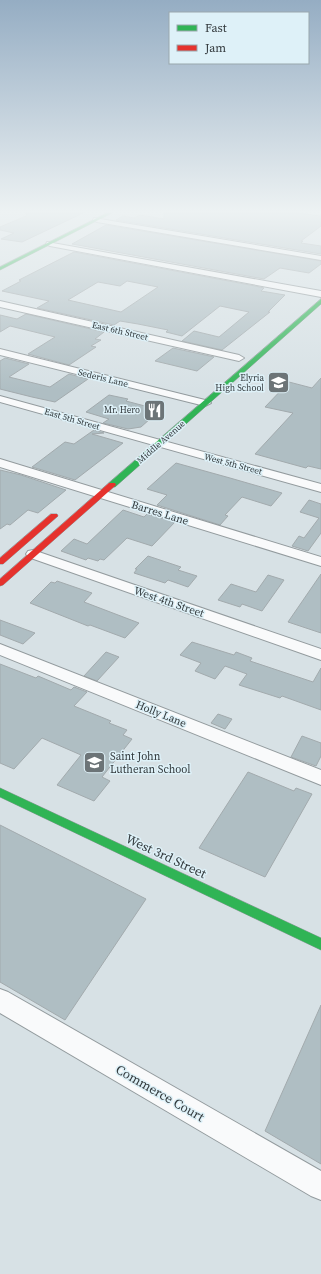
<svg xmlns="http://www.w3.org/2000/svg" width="321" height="1274" font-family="'Source Serif 4',serif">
<rect width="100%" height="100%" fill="#d7e1e5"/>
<path fill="#afbec3" stroke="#a2aaad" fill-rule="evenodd" d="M26,213H83L22,242L1,239L14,233L0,230V227L26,216Z
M164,213H298L321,216V226L301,241H303L301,243L321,246V254L116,220L123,216L134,218L140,215L164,219Z
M106,225L321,261V264L309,273L280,268L264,279L72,244Z
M74,252L255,286L264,288L261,291L285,295L268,312H270L222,350L182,341L194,331L219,337L249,312L220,306L182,336L166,332L168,330L138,324L120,321L114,325L37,308L49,301L2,291L21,281L19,280ZM127,281L158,287L121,312L68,300L98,282L120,286Z
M26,314L104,332L95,339L101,340L91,346L96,347L69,365L28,354L55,337L10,326L0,332V315L17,319Z
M173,348L214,357L197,371L155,361Z
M5,358L29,364L9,377L50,387L69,374L88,379L55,402L32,397L0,389V361Z
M321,378V469L308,466L306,468L255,454L293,413L265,407L289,382L312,388Z
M109,395L128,399L126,401L160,410L141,427L128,429L103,423L109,419L86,412Z
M94,430L104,433L92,434L123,443L75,480L32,467L65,442L74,444Z
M176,463L230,478L282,493L271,506L242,497L225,515L228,516L220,525L157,505L167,495L147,489Z
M0,470L21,475L66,490L38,513L28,510L10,525L7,524L0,529Z
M309,500L321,504V533L308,551L292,546L299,536L304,538L319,518L300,512Z
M123,510L144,517L147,514L175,522L152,546L127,538L104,560L100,559L98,561L88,558L86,560L61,551L74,539L87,544Z
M148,556L181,567L178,570L197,576L188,587L168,580L165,583L134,573L137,569H135Z
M321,574V633L288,622Z
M268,575L284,580L262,611L242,604L240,607L218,600L231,584L256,592Z
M57,581L92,593L84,602L139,623L125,638L90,625L88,626L30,603L51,582L55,583Z
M0,620L35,633L23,644L0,635Z
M192,642L234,655L236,652L252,658L250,661L313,682L321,668V710L282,696L280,698L239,685L247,674L225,666L215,679L195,671L201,663L180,655Z
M106,652L119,657L97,681L84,676Z
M0,664L36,678L38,676L71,690L74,687L87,692L74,706L111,721L109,723L127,730L123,735L132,739L102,777L110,781L94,801L57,785L81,755L42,738L14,769L0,763Z
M218,714L232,719L225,729L211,723Z
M302,736L321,743V756L316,766L291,757Z
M248,772L294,791L296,788L312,794L265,877L199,848Z
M0,825L146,899L65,1020L0,982Z
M321,1005V1164L265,1131Z"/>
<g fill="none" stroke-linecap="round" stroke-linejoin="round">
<defs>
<path id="street" d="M94,218L321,256V260L97,222L93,220Z
M47,242L321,291V297L50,246L46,244Z
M0,301L239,355L244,358L239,361L0,307Z
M0,349L209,401L211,403L205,406L0,355Z
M0,396L321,484V492L0,402Z
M0,459L321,557V566L0,467Z
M33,550L321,649V660L28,557L26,554L28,551Z
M0,644L321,770V785L0,655Z
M0,989L8,992L321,1171V1200L311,1196L0,1013Z"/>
<path id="fast" d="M107,213H112L0,270V267Z
M321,299V304L115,487H109V483Z
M0,788L321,938V950L0,797Z"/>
<path id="jam" d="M109,483H115L116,485L3,585L0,586V579Z
M51,514H57L58,516L3,564H0V558Z"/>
</defs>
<use href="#street" stroke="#939b9e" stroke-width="2"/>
<use href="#fast" stroke="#939b9e" stroke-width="1"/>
<use href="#jam" stroke="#939b9e" stroke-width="1"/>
<use href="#street" fill="#f9fafb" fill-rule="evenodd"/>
<use href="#fast" fill="#30b455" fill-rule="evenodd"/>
<use href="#jam" fill="#e5322d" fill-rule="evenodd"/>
</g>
<linearGradient id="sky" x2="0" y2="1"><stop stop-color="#95adc3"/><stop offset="0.54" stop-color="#edf2f3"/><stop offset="1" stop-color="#edf2f3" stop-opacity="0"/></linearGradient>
<rect width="321" height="391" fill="url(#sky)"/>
<defs>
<symbol id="school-square" viewBox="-11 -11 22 22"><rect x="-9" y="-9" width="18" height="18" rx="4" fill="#6c7477" stroke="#def1f8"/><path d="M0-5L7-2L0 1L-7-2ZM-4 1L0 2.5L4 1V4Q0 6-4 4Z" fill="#fff"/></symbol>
<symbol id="restaurant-square" viewBox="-11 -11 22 22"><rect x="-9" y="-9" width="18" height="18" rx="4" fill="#6c7477" stroke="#def1f8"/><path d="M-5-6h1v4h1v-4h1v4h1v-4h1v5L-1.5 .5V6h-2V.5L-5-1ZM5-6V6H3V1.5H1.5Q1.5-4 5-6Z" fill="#fff"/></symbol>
</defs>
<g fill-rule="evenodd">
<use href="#school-square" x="266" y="370" width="25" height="25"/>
<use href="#restaurant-square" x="142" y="398" width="25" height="25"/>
<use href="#school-square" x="82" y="750" width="25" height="25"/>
</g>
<g text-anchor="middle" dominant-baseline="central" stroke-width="3" stroke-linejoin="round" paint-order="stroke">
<g font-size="9" fill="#32393c" stroke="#def1f8">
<text transform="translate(120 331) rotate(13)">East 6th Street</text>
<text transform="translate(103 378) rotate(14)">Sederis Lane</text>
<text transform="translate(72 419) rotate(16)">East 5th Street</text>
<text transform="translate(161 442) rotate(-41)">Middle Avenue</text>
<text transform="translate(233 464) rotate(15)">West 5th Street</text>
</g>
<g font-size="9" fill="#32393c" stroke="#def1f8" text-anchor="end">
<text x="264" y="378">Elyria<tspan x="264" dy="10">High School</tspan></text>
<text x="140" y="410">Mr. Hero</text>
</g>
<g font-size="11" fill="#32393c" stroke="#def1f8">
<text transform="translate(160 513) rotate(17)">Barres Lane</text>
<text transform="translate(169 602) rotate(19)">West 4th Street</text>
<text transform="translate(161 714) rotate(22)">Holly Lane</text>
</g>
<g font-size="11" fill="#32393c" stroke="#def1f8" text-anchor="start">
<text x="110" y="756">Saint John<tspan x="110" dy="13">Lutheran School</tspan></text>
</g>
<g font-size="13" fill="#32393c" stroke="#def1f8">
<text transform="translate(166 856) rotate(25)">West 3rd Street</text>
<text transform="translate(160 1093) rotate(30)">Commerce Court</text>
</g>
</g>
<rect x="169" y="12" width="140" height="52" fill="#def1f8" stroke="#99a7ad"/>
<rect x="177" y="25" width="20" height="6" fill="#30b455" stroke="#99a7ad"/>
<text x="205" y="32" font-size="12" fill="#32393c">Fast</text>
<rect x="177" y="45" width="20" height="6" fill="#e5322d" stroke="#99a7ad"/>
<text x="205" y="52" font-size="12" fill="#32393c">Jam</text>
</svg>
